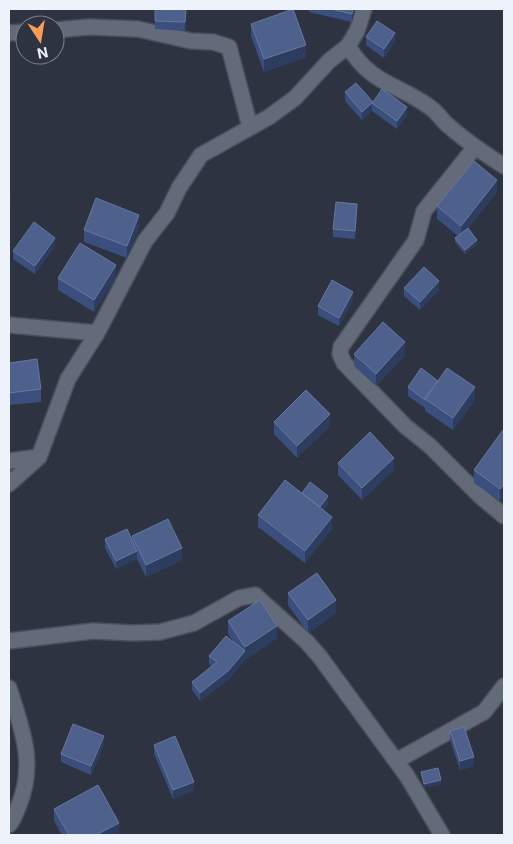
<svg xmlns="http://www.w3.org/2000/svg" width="513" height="844" font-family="Inter,sans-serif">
<rect width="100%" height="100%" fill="#2d3340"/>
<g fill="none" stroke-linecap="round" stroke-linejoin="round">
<defs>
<path id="street" d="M55,30L89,27L138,29L191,41L213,42L229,47L250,127
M9,33L25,32
M348,46C371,85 399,84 431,108C438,113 443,122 450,127C467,142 485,154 504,166
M475,147L424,211L416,240L341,347L340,354L344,363L405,426L430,446L480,496L504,516
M9,325L97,333
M9,461L39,457
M9,484L39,457L68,379L97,333L145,241L167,213L179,188L201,155L269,117L295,98L329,61L348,46L357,31L364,9
M9,641L93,631L133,633L160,632L194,623L239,598L255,595L307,642L320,657L407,776L442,835
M9,688C22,729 36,763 19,805C16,812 14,820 9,825
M396,761L484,712L504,686"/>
</defs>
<use href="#street" stroke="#494f5a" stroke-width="18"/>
<use href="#street" stroke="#636a79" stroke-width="15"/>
</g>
<path fill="#3b4f7e" d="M186,9L185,31L155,29V21Z
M309,9H355L352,22L309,12Z
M251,24L306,57L264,72L251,36Z
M366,37L395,41L384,58L366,45Z
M345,92L373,102L407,115L397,129L372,111L362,120L345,101Z
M497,192L468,228L477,244L465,254L455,242V238L458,236L437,219V206Z
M357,213L355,239L333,237V229Z
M139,227L127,258L84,242V230Z
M55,246L35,274L13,259V251Z
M116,277L94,312L58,290V278Z
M404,288L439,290L420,310L404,296Z
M353,300L339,326L318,315V306Z
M354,354L405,355L376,386L354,366Z
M9,363L41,389V402L9,405Z
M438,381L475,400L453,430L425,411V408L408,396V387Z
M274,422L330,426L297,458L274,434Z
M504,431V496L500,501L474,483V470Z
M338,463L394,470L362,500L338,475Z
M302,493L328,504L324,510L332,529L305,563L258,527V515Z
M132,536L182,560L146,577L137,559L116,569L105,548V539L132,540Z
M288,593L336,613L308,633L288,605Z
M228,621L277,638L245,660L228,680L200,701L192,690V682L212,666L209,664V656L233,641L228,634Z
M450,731L474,766L460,770L450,740Z
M104,745L91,775L61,762V754Z
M154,745L194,790L173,799L154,754Z
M54,809L119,835H62L54,821Z"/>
<path fill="#2d3d60" d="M353,9H355L352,22V14Z
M395,33V41L384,58V49Z
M306,45V57L264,72V59Z
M372,103V111L362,120V112Z
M407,107V115L397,129V121Z
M497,180V192L461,238V226Z
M11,193V202L9,204V195Z
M357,204V213L355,239V231Z
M139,215V227L127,258V246Z
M55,238V246L35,274V266Z
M477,240V244L465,254V250Z
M116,265V277L94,312V300Z
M439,281V290L420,310V302Z
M353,292V300L339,326V318Z
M405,342V355L376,386V374Z
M475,387V400L453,430V418Z
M330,414V426L297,458V446Z
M394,458V470L362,500V488Z
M504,484V496L500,501V489Z
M328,496V504L318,518V509Z
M332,517V529L305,563V551Z
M182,548V560L146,577V565Z
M137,551V559L116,569V561Z
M336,600V613L308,633V620Z
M277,626V638L245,660L228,680L200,701V693L245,651V647Z
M104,736V745L91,775V766Z
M474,757V766L460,770V761Z
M441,780V785L424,788V784Z
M194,782V790L173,799V790Z
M119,823V835H96Z"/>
<path fill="#4e618c" stroke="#67789d" d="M155,9H186L185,22L155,21Z
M293,9L306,45L264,59L251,24Z
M331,9H353L352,14Z
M377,21L395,33L384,49L366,37Z
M356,83L373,102L382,89L407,107L397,121L372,103L362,112L345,92Z
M474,161L497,180L461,226L437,206Z
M96,198L139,215L127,246L84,230Z
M336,202L357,204L355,231L333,229Z
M34,222L55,238L35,266L13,251Z
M468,228L477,240L465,250L455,238Z
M80,243L116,265L94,300L58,278Z
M424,267L439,281L420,302L404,288Z
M332,280L353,292L339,318L318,306Z
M383,322L405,342L376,374L354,354Z
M37,359L41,389L9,393V363Z
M421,368L438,381L425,399V400L408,387Z
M447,368L475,387L453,418L425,399Z
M306,390L330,414L297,446L274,422Z
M503,430L504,431V484L500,489L474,470Z
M370,432L394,458L362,488L338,463Z
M285,480L332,517L305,551L258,515Z
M310,482L328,496L320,507L302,493Z
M168,519L182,548L146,565L132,536Z
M127,529L137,551L116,561L105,539Z
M317,573L336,600L308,620L288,593Z
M260,600L277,626L245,647L228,621Z
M226,636L245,651L228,671L200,693L192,682L217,662L209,656Z
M73,724L104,736L91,766L61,754Z
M464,727L474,757L460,761L450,731Z
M175,736L194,782L173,790L154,745Z
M438,768L441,780L424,784L421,772Z
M98,785L119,823L96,835H69L54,809Z"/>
<rect width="513" height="844" fill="none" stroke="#eef2fb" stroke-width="20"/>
<g transform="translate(40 40) rotate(168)"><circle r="24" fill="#2d3340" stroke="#7a7f8b"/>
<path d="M0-4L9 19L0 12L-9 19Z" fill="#fd9c55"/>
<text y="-8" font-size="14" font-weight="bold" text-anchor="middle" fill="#eef2fb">N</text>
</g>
</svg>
